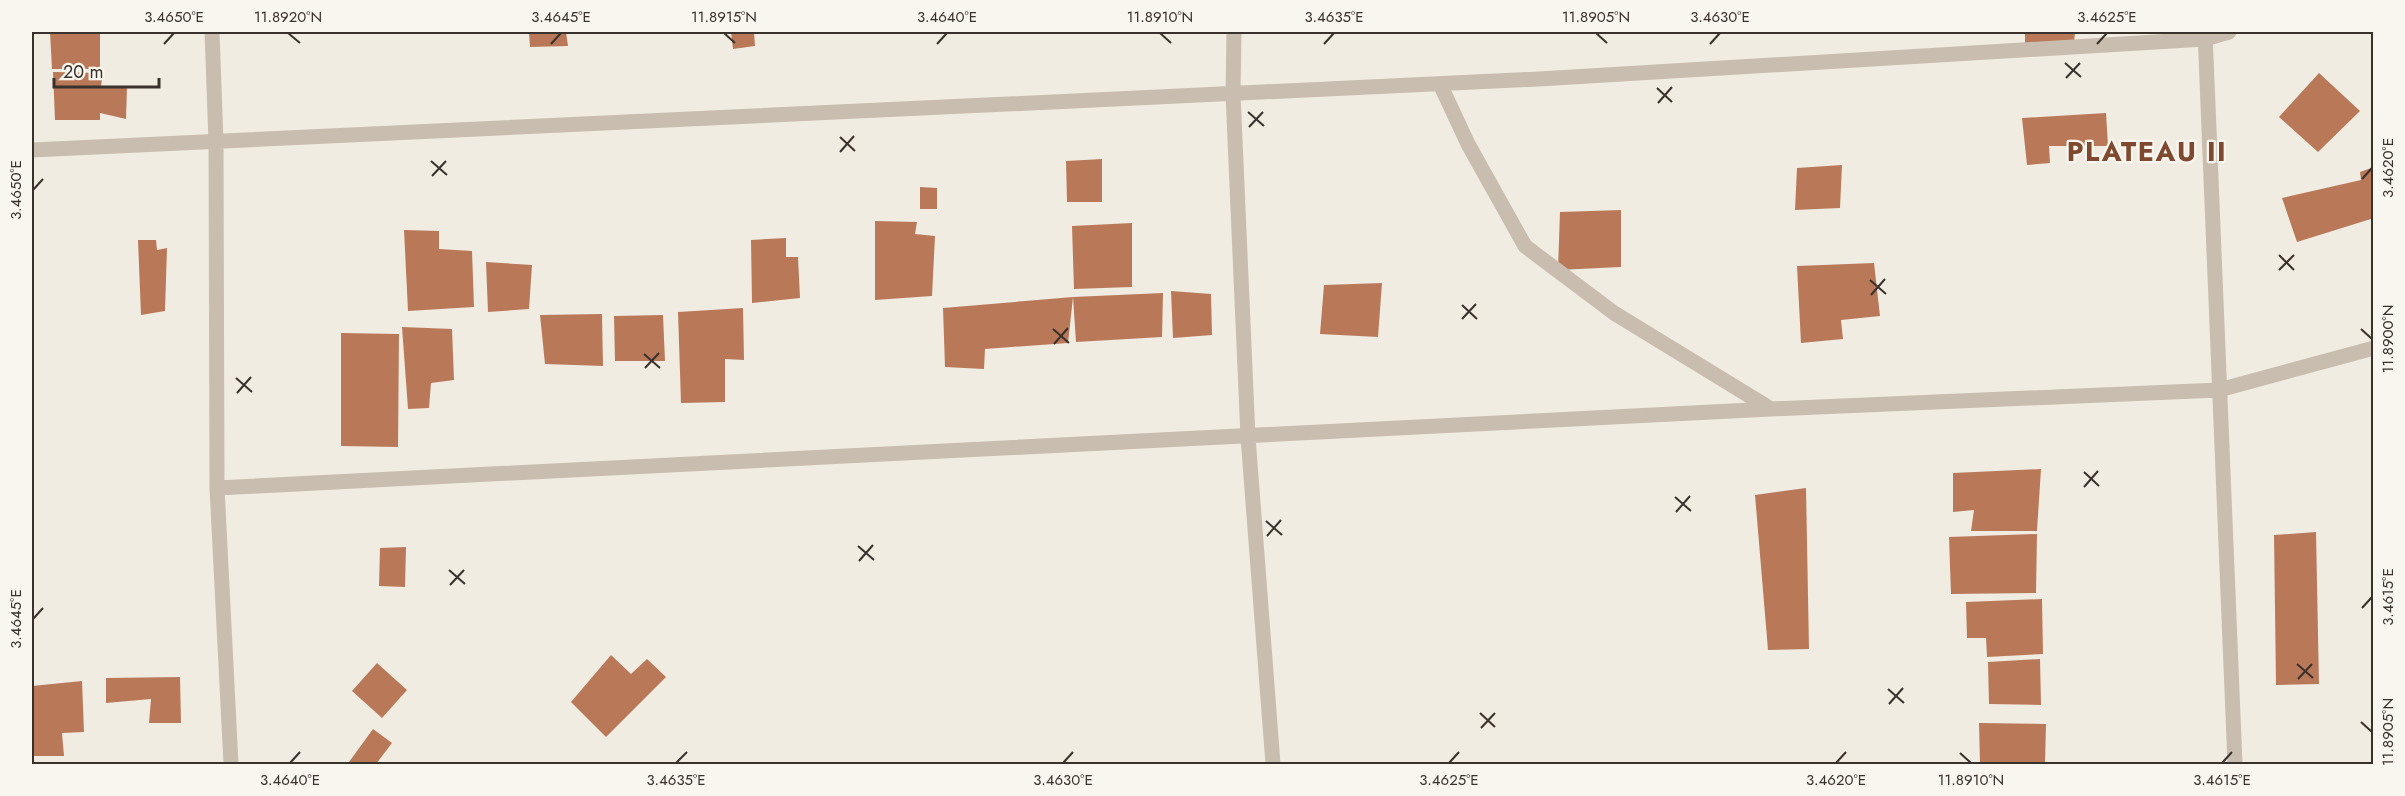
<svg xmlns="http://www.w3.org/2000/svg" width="2405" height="796" font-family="Jost,sans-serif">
<rect width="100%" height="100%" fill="#f1ece2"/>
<path fill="#b97959" d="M50,32H100V69H52Z
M529,32H566L568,46L530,47Z
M731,32H754L755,46L733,49Z
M2025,32H2075L2074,44L2025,48Z
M53,72L103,73L101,86L127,87L126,119L100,113V120H55Z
M2319,73L2360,111L2318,152L2279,117Z
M2106,113L2108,146H2049L2050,163L2027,165L2022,118Z
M1102,159V202H1067L1066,161Z
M1842,165L1840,208L1795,210L1797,168Z
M2374,167V218L2297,242L2282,198L2361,180L2360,172Z
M920,187L937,188V209H920Z
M1621,210V267L1558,270L1560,212Z
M875,221L917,222L915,234L935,236L932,296L875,300Z
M1132,223V287L1074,289L1072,226Z
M404,230L439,231V249L472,251L474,307L408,311Z
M786,238V257H798L800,298L752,303L751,240Z
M138,240H156L157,250L167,248L165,311L141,315Z
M486,262L532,265L529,309L488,312Z
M1874,263L1880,316L1841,320L1843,339L1801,343L1797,266Z
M1382,283L1378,337L1320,334L1324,285Z
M1171,291L1211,294L1212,335L1173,338Z
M1163,293L1162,337L1076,342L1073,297Z
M1073,297L1068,343L985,349L984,369L945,367L943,308Z
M743,308L744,360L725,359V402L681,403L678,312Z
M602,314L603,366L545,364L540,315Z
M663,315L665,361H615L614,316Z
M402,327L452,329L454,380L431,383L429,408L408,409Z
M341,333L399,334L398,447L341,446Z
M2041,469L2037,531H1971L1974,510L1953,512V473Z
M1806,488L1809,649L1768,650L1755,495Z
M2316,532L2319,684L2276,685L2274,535Z
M2037,534L2036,593L1951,594L1949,537Z
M406,547L405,587L379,586L380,548Z
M2042,599L2043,654L1987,657L1986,638H1967L1966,602Z
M611,655L631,674L647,659L666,677L606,737L571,702Z
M2040,659L2041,705L1989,704L1988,662Z
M377,663L407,690L382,718L352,691Z
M180,677L181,723H149L151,699L106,703V678Z
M82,681L84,732L62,733L64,756H32V686Z
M1979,723L2046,724L2045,764H1980Z
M373,729L392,743L376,764H352L349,762Z"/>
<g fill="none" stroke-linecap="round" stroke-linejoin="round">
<path stroke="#c9bdaf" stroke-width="15" d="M212,32L216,142L217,488L231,764
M1234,32L1233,94L1248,437L1273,764
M2205,32L2235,764
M1440,84L1468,144L1525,246L1614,313L1771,409
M32,150L1539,79L2205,39L2229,32
M217,488L1771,409L2219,390L2374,348"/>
</g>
<path fill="none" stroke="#38312c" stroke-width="2" d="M288,33L300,43M724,33L735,43M1160,33L1171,43M1596,33L1607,43M164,44L174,33M551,44L561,33M937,44L947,33M1324,44L1334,33M1710,44L1720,33M2097,44L2107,33M2065,63L2081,77M2066,78L2080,63M1657,88L1672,102M1658,103L1672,87M1248,112L1264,126M1249,127L1263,112M840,137L855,151M840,152L854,136M431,161L447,175M432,176L446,161M2362,179L2372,168M33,190L43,179M2279,255L2294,270M2279,270L2294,255M1870,280L1886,294M1871,295L1885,279M1462,305L1477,319M1462,319L1476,304M1053,329L1069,343M2361,329L2372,339M1054,344L1068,328M644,354L660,368M645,368L659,353M236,378L252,392M237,393L251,377M2084,472L2099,486M2084,487L2098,471M1675,497L1691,511M1676,512L1690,496M1266,521L1282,535M1267,536L1281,520M858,546L874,560M859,561L873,545M449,570L465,584M450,585L464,570M2362,608L2372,597M33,619L43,608M2297,664L2313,678M2298,679L2312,664M1888,689L1904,703M1889,704L1903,688M1480,713L1495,727M2361,722L2372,732M1481,728L1495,713M1960,753L1971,763M290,763L300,752M676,763L687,752M1063,763L1073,752M1449,763L1459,752M1836,763L1846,752M2222,763L2232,752"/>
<g text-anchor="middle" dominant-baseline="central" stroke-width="4.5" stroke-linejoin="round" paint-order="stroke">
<g font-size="27" font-weight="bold" letter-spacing="1.5" fill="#7e492e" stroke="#f9f5ef">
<text x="2147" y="151">PLATEAU II</text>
</g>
</g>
<rect width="2405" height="796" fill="none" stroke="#f9f5ef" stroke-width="66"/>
<path d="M54 78v9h105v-9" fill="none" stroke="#38312c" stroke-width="3"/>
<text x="63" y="78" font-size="18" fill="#38312c" stroke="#f9f5ef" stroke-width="4.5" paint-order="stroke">20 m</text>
<rect x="33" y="33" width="2339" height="730" fill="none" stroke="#38312c" stroke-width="2"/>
<g font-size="15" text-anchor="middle" fill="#38312c">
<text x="174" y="22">3.4650°E</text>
<text x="288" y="22">11.8920°N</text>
<text x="561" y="22">3.4645°E</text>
<text x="724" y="22">11.8915°N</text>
<text x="947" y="22">3.4640°E</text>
<text x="1160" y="22">11.8910°N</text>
<text x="1334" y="22">3.4635°E</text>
<text x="1596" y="22">11.8905°N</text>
<text x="1720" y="22">3.4630°E</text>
<text x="2107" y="22">3.4625°E</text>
<text transform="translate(2388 168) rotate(-90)" y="5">3.4620°E</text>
<text transform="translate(16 190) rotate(-90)" y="5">3.4650°E</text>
<text transform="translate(2388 339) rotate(-90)" y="5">11.8900°N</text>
<text transform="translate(2388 597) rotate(-90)" y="5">3.4615°E</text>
<text transform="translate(16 619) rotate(-90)" y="5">3.4645°E</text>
<text transform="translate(2388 732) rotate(-90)" y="5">11.8905°N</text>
<text x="290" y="785">3.4640°E</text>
<text x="676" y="785">3.4635°E</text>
<text x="1063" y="785">3.4630°E</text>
<text x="1449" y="785">3.4625°E</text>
<text x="1836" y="785">3.4620°E</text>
<text x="1971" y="785">11.8910°N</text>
<text x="2222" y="785">3.4615°E</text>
</g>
</svg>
